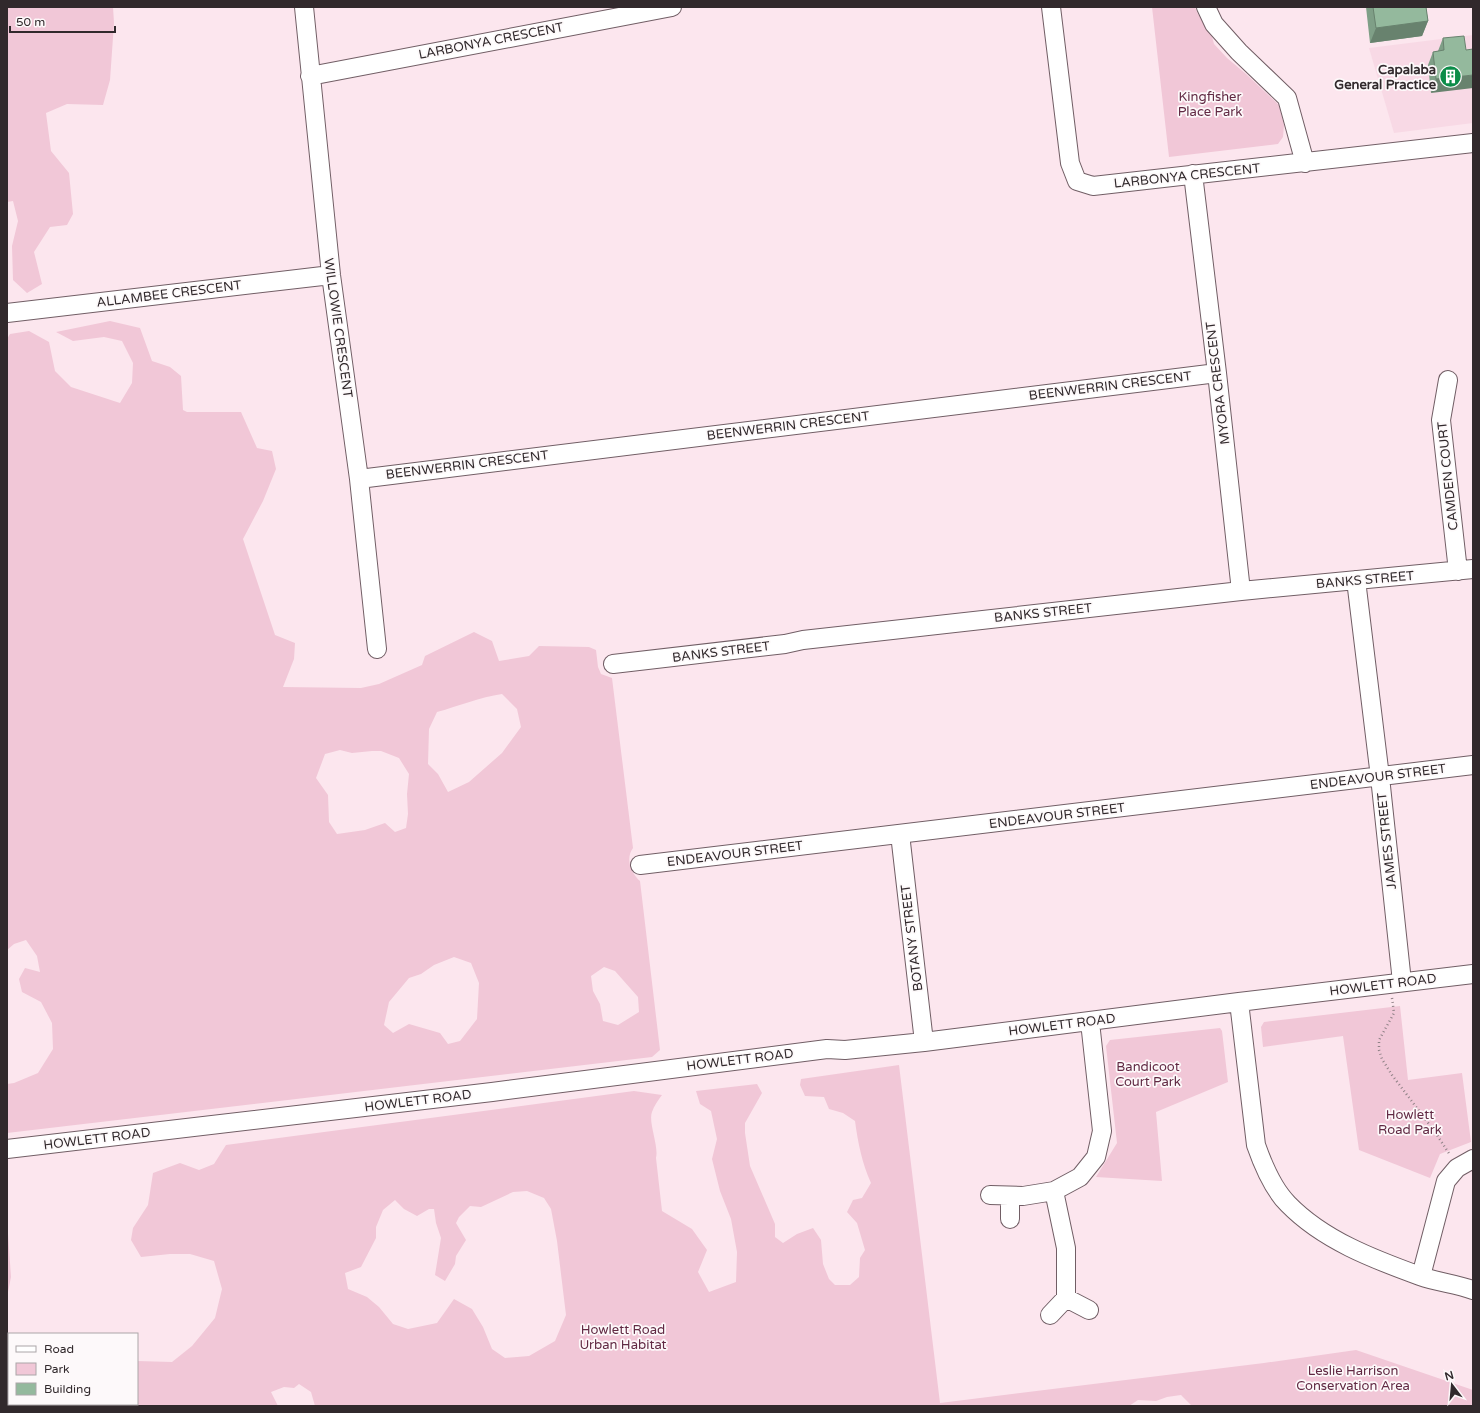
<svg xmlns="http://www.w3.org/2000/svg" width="1480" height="1413" font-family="'Varela Round',sans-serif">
<rect width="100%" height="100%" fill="#fce6ee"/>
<path fill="#f8d9e5" d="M1473,35V123L1394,133L1369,48Z"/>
<path fill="#f1c7d7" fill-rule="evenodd" d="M7,7H113L114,23L110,80L103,105L67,104L46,113L51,151L69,173L73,214L67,225L50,227L34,252L42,284L27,293L13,280L12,246L18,221L13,201L7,202Z
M1152,7H1195L1198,14L1210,29L1214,44L1227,58L1246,74L1279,105L1284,125L1283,137L1278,144L1169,157Z
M110,321L140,328L152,361L170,367L181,376L183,410L187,412H241L257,448L272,451L276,469L263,501L243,539L275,635L295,643L294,659L283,687L361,688L379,684L422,665L425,656L474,632L492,641L499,661L529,656L539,646L589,647L596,650L598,667L601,674L612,678L633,848C625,859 631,873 640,881L660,1050L652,1057L7,1133V1084L14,1083L38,1073L53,1049L52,1023L41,1002L22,992L19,979L25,968L40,972L37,956L26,940L14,944L7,950V339L10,334L29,331L49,342L55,371L71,387L120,403L132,383L133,363L122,341L104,337L73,341L56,332ZM502,694L517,709L521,727L502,753L469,782L448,792L438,774L428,764L429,729L437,712C459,706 480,697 502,694ZM340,750L352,753L372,751H381L399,758L409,774L407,794L408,814L406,828L395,832L385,823L365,830L337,834L329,822L328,795L316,778L325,754ZM454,957L471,963L479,983L477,1019L460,1041L448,1044L440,1033L409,1024L393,1033L384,1025L389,1002L409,978L421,974L434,965ZM604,967L615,971L638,997L639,1012L618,1025L603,1021L600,1004L593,991L591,976Z
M1400,1006L1408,1080L1462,1073L1471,1142L1440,1154L1430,1178L1359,1150L1343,1036L1263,1047L1261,1027L1264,1022Z
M1220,1028L1222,1031L1228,1082L1156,1112L1162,1181L1096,1177L1117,1143L1106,1046L1110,1040Z
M899,1065L940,1403L1264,1363L1356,1350L1473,1390V1406H1192L1181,1395L1167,1397L1156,1401L1138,1400L1129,1406H315L311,1392L299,1384L294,1388L284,1387L271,1392L278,1406H101L102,1404H137V1361L172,1362L192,1346L215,1318L222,1289L214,1261L190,1254H170L141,1257L131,1240L133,1228L148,1205L153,1173L180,1163L199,1170L214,1164L226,1145L634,1091L662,1095C658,1100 654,1106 652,1112C648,1122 659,1146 656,1158L662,1211L692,1229L707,1250L698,1272L709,1292L736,1282L737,1252L731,1219L720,1191L712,1159L717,1139L711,1111L700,1104L696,1091L757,1084L762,1093L745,1123V1133L750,1166L775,1224V1237L783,1243L797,1234L813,1228L821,1240L823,1264L829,1279L835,1285H850L859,1277L860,1258L865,1250L857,1223L847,1212L853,1200L862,1198L871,1183C862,1163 858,1143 855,1121L843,1113L829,1109L824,1097L805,1096L800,1085L801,1079ZM527,1191L544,1198L551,1209L557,1241L566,1315L555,1341L529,1356L505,1358L492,1349L483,1327L472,1309L454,1299L437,1323L408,1329L393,1324L379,1307L367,1297L348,1289L345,1273L361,1267L376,1238V1227L383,1210L395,1200L404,1209L417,1216L429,1209H434L436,1223L441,1238L435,1275L445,1281L455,1264L456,1256L466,1240L456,1223L459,1217L470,1206L481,1207L513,1192Z
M7,1219L11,1277L7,1297Z"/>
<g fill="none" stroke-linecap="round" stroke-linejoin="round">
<defs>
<path id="minor" d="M304,7L331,275L359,479L377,649
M1051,7L1070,163L1077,181L1093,186L1473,143
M1206,7L1214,24L1239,52L1287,98L1305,163
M310,76L672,7
M1193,174L1217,373L1241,591
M7,313L331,275
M1448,380L1441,420L1458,571
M359,479L1217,373
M1356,580L1380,777L1402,982
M613,664L785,644L803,640L1241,591L1473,569
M900,834L924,1042
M640,865L1473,765
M1239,1002L1256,1145C1263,1165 1273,1189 1288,1204C1323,1240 1373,1259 1420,1276C1437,1282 1456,1284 1473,1290
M7,1149L492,1092L827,1049L845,1050L924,1042L1239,1002L1473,974
M1054,1191L1066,1248V1298
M990,1195L1023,1196L1054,1191L1080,1177L1096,1157L1102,1131L1090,1022
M1010,1196V1219
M1421,1276L1446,1181L1457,1168L1473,1159
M1050,1315L1066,1298L1089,1310"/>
</defs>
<use href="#minor" stroke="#715e65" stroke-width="20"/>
<path stroke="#908287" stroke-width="2.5" stroke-dasharray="1 3" stroke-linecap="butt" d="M1392,998L1394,1013L1379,1040V1050L1382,1059L1392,1075L1435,1132L1450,1155"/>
<use href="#minor" stroke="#fff" stroke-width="18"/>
</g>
<path fill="#7f9f87" d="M1366,7H1426L1428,21L1422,36L1370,43Z
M1443,38L1466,50L1431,93L1428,65L1433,52L1438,51Z"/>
<path fill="#68826e" d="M1428,21L1422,36L1370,43L1376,28Z
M1473,75V88L1431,93L1436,79Z"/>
<path fill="#94b99d" stroke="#68826e" d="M1373,7H1426L1428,21L1376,28Z
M1464,36L1466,50L1473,49V75L1436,79L1433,52L1444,50L1443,38Z"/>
<defs>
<symbol id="building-disc" viewBox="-11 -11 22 22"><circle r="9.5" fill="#0b8c48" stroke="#fdf9fa"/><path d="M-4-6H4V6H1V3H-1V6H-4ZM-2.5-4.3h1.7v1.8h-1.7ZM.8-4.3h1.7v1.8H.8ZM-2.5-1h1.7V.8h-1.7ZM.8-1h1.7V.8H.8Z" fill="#fff"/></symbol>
</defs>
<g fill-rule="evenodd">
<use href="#building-disc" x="1438" y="64" width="25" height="25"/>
</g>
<g text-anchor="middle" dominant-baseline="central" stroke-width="3.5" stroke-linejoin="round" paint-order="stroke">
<g font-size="13" fill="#31292c" stroke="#fdf9fa">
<text transform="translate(491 41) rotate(-11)">LARBONYA CRESCENT</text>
<text transform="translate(1187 176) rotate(-6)">LARBONYA CRESCENT</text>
<text transform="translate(169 294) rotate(-7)">ALLAMBEE CRESCENT</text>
<text transform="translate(338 328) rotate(82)">WILLOWIE CRESCENT</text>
<text transform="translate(1218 383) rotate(-97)">MYORA CRESCENT</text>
<text transform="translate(1110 386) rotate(-7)">BEENWERRIN CRESCENT</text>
<text transform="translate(788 426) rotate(-7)">BEENWERRIN CRESCENT</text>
<text transform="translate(467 465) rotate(-7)">BEENWERRIN CRESCENT</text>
<text transform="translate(1448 476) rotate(-96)">CAMDEN COURT</text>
<text transform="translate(1365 580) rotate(-5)">BANKS STREET</text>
<text transform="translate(1043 613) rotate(-6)">BANKS STREET</text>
<text transform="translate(721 652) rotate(-7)">BANKS STREET</text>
<text transform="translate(1378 777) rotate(-7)">ENDEAVOUR STREET</text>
<text transform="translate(1057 816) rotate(-7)">ENDEAVOUR STREET</text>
<text transform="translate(1387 841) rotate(-96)">JAMES STREET</text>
<text transform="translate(735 854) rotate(-7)">ENDEAVOUR STREET</text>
<text transform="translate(912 938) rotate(-97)">BOTANY STREET</text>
<text transform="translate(1383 985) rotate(-7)">HOWLETT ROAD</text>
<text transform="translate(1062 1025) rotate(-7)">HOWLETT ROAD</text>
<text transform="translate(740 1060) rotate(-7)">HOWLETT ROAD</text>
<text transform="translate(418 1101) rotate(-7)">HOWLETT ROAD</text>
<text transform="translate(97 1139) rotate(-7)">HOWLETT ROAD</text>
</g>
<g font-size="13" font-weight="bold" fill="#31292c" stroke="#fdf9fa" text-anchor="end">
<text x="1436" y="70">Capalaba<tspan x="1436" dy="15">General Practice</tspan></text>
</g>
<g font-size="13" fill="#612943" stroke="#fdf9fa">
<text x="1210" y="97">Kingfisher<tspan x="1210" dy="15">Place Park</tspan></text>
<text x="1148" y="1067">Bandicoot<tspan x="1148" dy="15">Court Park</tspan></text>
<text x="1410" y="1115">Howlett<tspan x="1410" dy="15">Road Park</tspan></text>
<text x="623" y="1330">Howlett Road<tspan x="623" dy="15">Urban Habitat</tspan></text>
<text x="1353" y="1371">Leslie Harrison<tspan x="1353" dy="15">Conservation Area</tspan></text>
</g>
</g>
<rect width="1480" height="1413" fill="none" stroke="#31292c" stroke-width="16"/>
<rect x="8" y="1333" width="130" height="72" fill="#fdf9fa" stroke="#aba6a8"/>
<rect x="16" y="1346" width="20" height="6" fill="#ffffff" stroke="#aba6a8"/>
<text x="44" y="1353" font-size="12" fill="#31292c">Road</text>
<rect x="16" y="1363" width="20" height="12" fill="#f1c7d7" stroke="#aba6a8"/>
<text x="44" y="1373" font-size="12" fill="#31292c">Park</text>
<rect x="16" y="1383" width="20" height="12" fill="#94b99d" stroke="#aba6a8"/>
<text x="44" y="1393" font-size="12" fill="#31292c">Building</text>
<g transform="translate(1452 1385) rotate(344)" stroke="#fdf9fa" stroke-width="3" paint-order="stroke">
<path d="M0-3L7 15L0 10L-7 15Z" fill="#31292c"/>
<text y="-6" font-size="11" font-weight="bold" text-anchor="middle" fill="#31292c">N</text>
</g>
<path d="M10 26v6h105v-6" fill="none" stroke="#31292c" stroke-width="2"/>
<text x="16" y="26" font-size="12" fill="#31292c" stroke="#fdf9fa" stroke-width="3" paint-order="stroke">50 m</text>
</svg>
